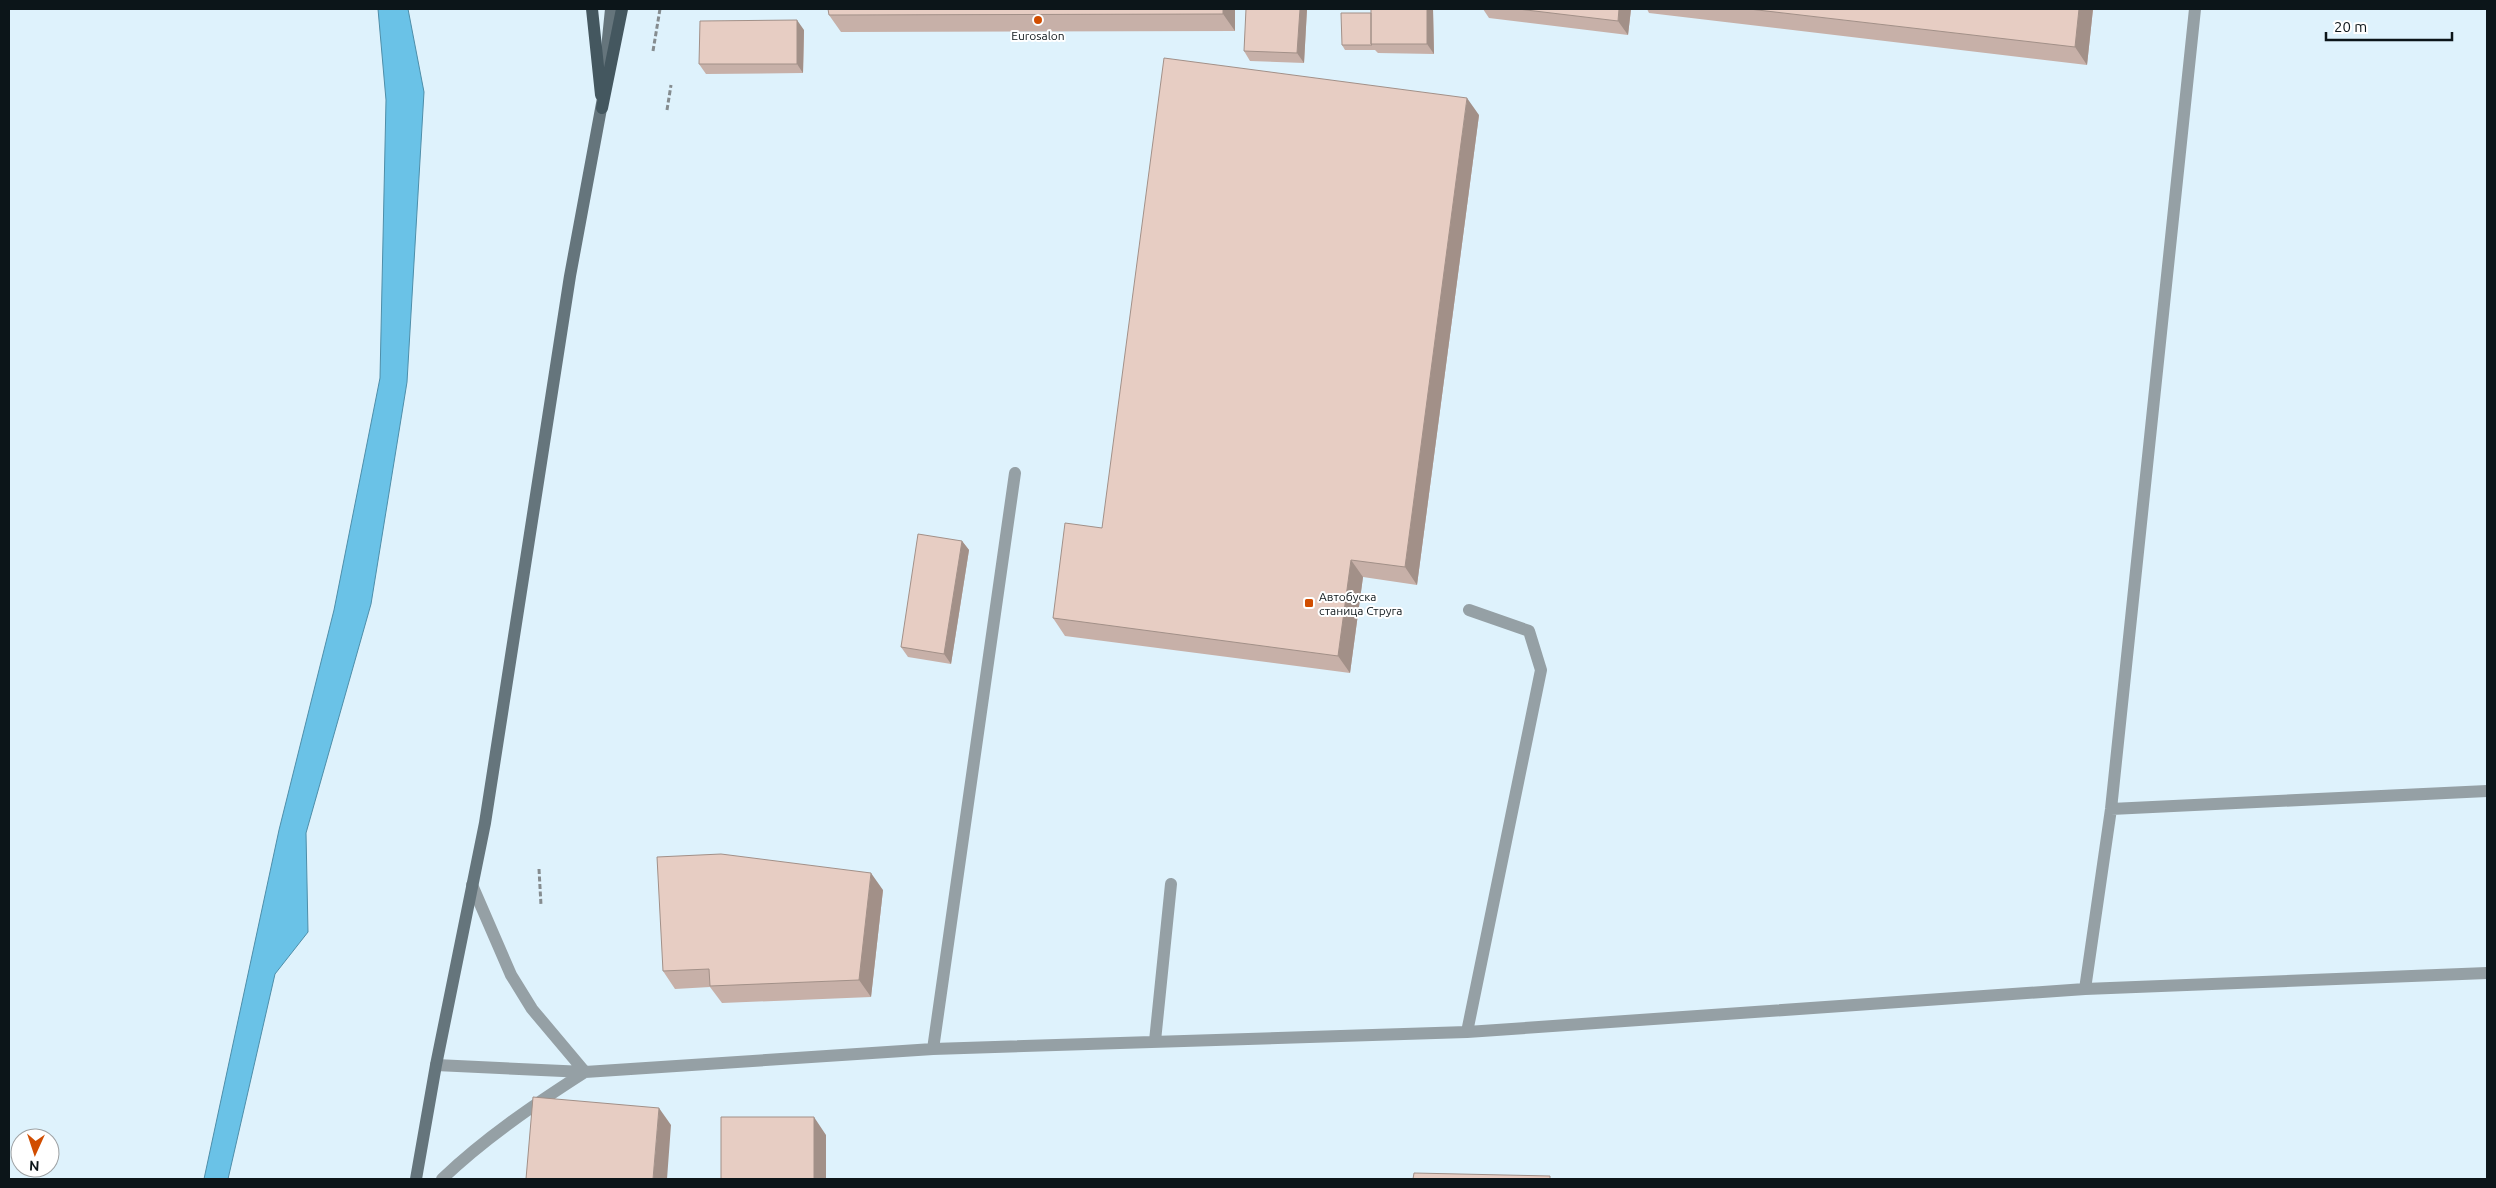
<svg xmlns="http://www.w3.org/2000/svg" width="2496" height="1188" font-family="Ubuntu,sans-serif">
<rect width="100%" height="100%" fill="#f7fcff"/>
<path fill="#def2fc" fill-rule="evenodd" d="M9,9H2487V1179H9ZM20,1138H50V1168H20Z"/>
<path fill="#6ac2e7" stroke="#4e8ea9" d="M378,9H408L424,92L407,382L371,604L306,833L308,932L275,974L228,1179H204L279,830L334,610L380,378L386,100Z"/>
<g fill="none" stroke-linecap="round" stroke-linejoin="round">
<path stroke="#858c8f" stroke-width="3" stroke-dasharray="5 2.5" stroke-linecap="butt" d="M653,51L660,9
M667,110L671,85
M539,869L541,905"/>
<path stroke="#95a0a5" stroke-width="12" d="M2111,809L2487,791
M2085,989L2111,809L2195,9
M1467,1032L1541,670L1529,631L1469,610
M1155,1041L1171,884
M933,1049L1015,473
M436,1065L585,1072L933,1049L1467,1032L2085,989L2487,973
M442,1179C485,1138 535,1104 585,1072L532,1009L511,975L472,885"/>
<path stroke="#65757c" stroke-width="12" d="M605,68L611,9
M416,1179L436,1065L485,823L570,276L603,98"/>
<path stroke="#44575f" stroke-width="12" d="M592,9L601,95
M602,108L622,9"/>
</g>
<path fill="#c7b0a8" d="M1235,9V31L841,32L829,15Z
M1307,9L1304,63L1250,61L1244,51Z
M1371,9H1433L1434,54L1378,53L1375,50H1345L1342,45L1371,13Z
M1483,9H1631L1628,35L1489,18Z
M1647,9H2093L2087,65L1649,13Z
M804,30L803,73L706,74L699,64Z
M1479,115L1417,585L1363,577L1350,673L1065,636L1053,618Z
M962,541L969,550L951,664L908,657L901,647Z
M883,890L871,997L722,1003L710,987L675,989L663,971Z"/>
<path fill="#a29088" d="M1223,9H1235V31L1223,14Z
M1300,9H1307L1304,63L1297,53Z
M1427,9H1433L1434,54L1427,44Z
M1619,9H1631L1628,35L1618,21Z
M2079,9H2093L2087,65L2075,47Z
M797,20L804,30L803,73L797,64Z
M1467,98L1479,115L1417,585L1405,567Z
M962,541L969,550L951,664L944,654Z
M1351,560L1363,577L1350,673L1338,656Z
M871,873L883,890L871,997L859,980Z
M659,1108L671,1125L667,1179H653Z
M814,1117L826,1135V1179H814Z"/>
<path fill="#e7cdc3" stroke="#a29088" d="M828,9H1223V14L829,15Z
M1246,9H1300L1297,53L1244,51Z
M1371,9H1427V44H1371Z
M1518,9H1619L1618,21Z
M1749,9H2079L2075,47Z
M1341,13H1371V44L1372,45H1342Z
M797,20V64H699L700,21Z
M1164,58L1467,98L1405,567L1351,560L1338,656L1053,618L1065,523L1102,528Z
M918,534L962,541L944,654L901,647Z
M721,854L871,873L859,980L710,986L709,969L663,971L657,857Z
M533,1097L659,1108L653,1179H526Z
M721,1117H814V1179H721Z
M1414,1173L1550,1176V1179H1413Z"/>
<g fill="#d14d00" stroke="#fff" stroke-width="2">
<circle cx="1038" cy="20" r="5"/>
<rect x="1304" y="598" width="10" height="10" rx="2.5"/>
</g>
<g text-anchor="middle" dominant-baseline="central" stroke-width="4" stroke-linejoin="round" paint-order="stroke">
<g font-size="12" fill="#0c1519" stroke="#fff">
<text x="1038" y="35">Eurosalon</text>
<text x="1319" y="596" text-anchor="start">Автобуска<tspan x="1319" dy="14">станица Струга</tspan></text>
</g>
</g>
<rect width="2496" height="1188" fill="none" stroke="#0c1519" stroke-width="20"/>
<g transform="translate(35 1153) rotate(183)"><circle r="24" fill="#ffffff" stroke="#9ea1a3"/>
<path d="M0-4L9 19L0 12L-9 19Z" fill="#d14d00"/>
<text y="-8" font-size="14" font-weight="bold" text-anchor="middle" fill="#0c1519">N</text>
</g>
<path d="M2326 32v8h126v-8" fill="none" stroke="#0c1519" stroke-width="2.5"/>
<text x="2334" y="32" font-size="15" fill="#0c1519" stroke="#ffffff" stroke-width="4" paint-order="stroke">20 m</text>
</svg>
